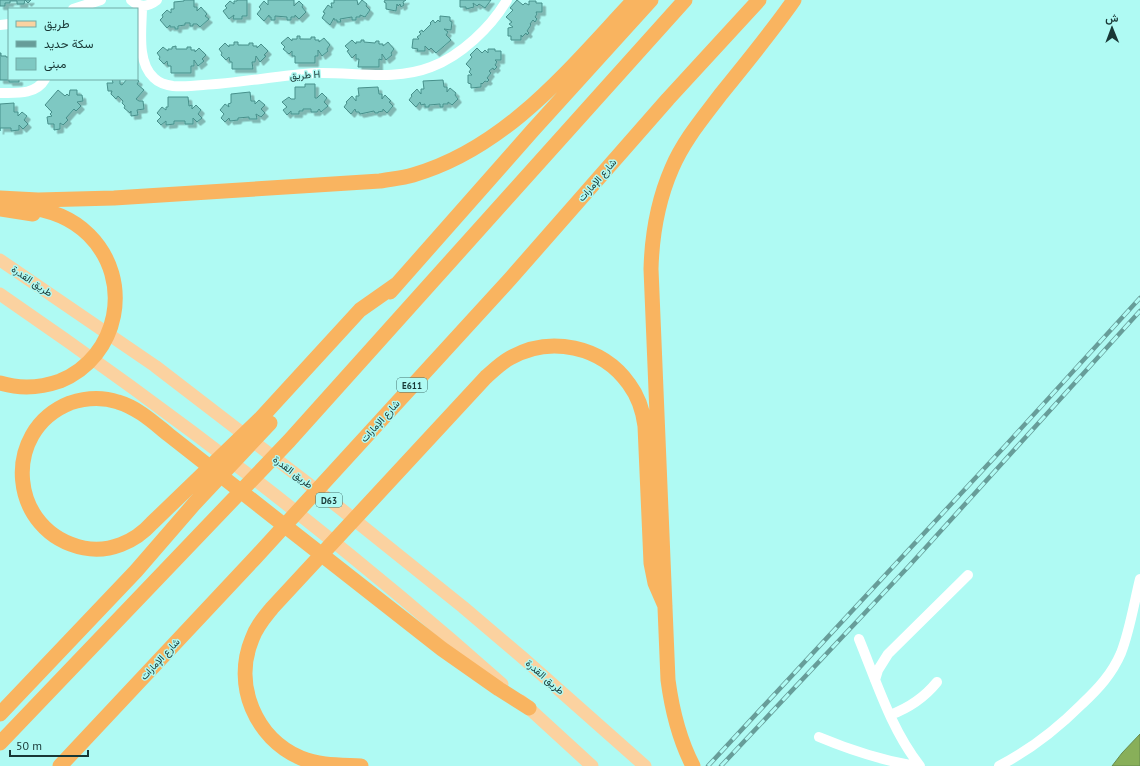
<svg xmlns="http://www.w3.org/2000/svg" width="1140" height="766" font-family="'PT Sans',Vazirmatn,sans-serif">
<defs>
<filter id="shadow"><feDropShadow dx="3.5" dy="3.5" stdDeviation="0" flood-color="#0004"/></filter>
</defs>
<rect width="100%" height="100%" fill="#affaf3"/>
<path fill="#88af59" stroke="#668b4e" d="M1140,734V766H1112L1122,753Z"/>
<path fill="#7ec8c2" stroke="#47908b" filter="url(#shadow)" d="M0,0H31L28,3L25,0L24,4H17V1H10V3H5V6H0Z
M184,0H194V7H197V11L201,7L207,14L205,16L209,19L200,27L197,24H193V26H190V23H185V25L178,26V29H175V27H170V25L167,28L160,20L163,17L162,15L167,10L171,13V9H174V2L184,1Z
M237,0H247V16H242V19H233L234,15L229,19L223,11L227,8L225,6L230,1L234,4V1H237Z
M268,0H294V6L299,1L303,5L302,7L306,12L299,19L295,15V17H291V20H287V17L275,16V20H271V17H269V15L264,21L257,14L261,9L259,7L264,1L268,5Z
M334,0H357L358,5L362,0L367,4L366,6L370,10L365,17L360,15V17H356V20H352V17L340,19L341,22H337V20H334V18L330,25L322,18L325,13L323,12L328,5L332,8L331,3H334Z
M385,0H406L403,2L404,5L401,7L400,4L398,6L397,4L396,11L386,9V3L384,2Z
M460,0H491L485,8L479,4L477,6L473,3L474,7L466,9V7H460Z
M517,0L523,5L525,3L529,5V1H536V3H542V12H536L537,14L535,17L537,19L535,22L533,20L530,24L531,25L527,31L529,33L527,35L526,33L522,37L521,35V40H511V36H508V28L513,27L509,24L512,22L506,17L513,10L510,8Z
M440,16L450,17V21L452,22L451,30L444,29L448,32L446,35L451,40L436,53L431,48L429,50L425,46V51H417L418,49L412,48L413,39H419L417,37L421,34L419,32L422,30L423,32L431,24L430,23L433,20L435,23L438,20L440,22Z
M297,36H300V39H311V37H315V40H319V42L324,38L330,45L327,49L328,51L322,56L318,50V56H315V63H295V56H292V51L289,54L283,49L285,47L281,43L288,37L292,41V39H297Z
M352,40L356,44V42H361V40H364V42L375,43L376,41H379V44H383V46L388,42L394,49L391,53L392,55L386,60L382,54V60L379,59V67H358L359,59H356V54L352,58L347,51L349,50L345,46Z
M234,42H238V45H249V43H253V46H257V48L261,44L268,51L264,55L266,56L260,62L256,56L255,62H252L253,69H232V62H230L229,57L226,60L221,55L222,53L219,49L225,43L229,47V45H234Z
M176,46V49H187V47H191V50H195V52L199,48L206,55L202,59L204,61L198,66L194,60V66H191V73H171V66H168L167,61L164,64L159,59L160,57L157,53L163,47L168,51V49H172V47Z
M477,48L482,53L485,50L488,53V49H495V51H501V60H495L497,62L495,65L497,67L494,70L493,68L489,71L491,73L487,78L489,80L487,82L485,81L482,84L481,83V87L471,88V84L468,83V75H472L469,72L471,69L466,64L472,57L470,55Z
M0,53H1V56H6V57H9V79H19V82H9V80H0Z
M112,79H120V84L122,85L127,79H136L139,81L137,84L144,90L136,99L139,101H143L144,109L137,110L138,115L131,116V111L130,113L124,108L125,106L122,103L123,101L118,96L116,99L111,94L112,91H108L107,83H113Z
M443,80L444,87H447V92L450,88L456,93L455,95L458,99L452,105L448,102V104H443V107H440V104L429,105V107H425V104L421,105L420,102L416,107L409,100L412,96L411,95L417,89L421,94V89H424L423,81Z
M305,84H315V98H317L322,93L327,98L324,102L328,106L321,112L319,109L317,112H311V109H303V111H299V114H291V111L287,115L283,110L287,107L282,102L289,97L291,99H295V87H305Z
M378,87L379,94H382V99L385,95L391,101L389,102L393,106L387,113L383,109V111L378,112V113H375L374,111L360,114L359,112H356L355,109L351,114L344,107L347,103L346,102L352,96L356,101V96H359L358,88Z
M58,90L65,96L67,94L69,96L70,90H77V95H82L83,101L77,102L81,106L76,111L74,109L66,118L68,120L63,125L60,123V129L54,130V124H48L47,117L52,116L50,114L52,112L45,105Z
M250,92L251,101H255V104L259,100L265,105L261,109L265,113L261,117L256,114L257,119H249V117L238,118V120L230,121L229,118L225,122L221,118L224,114L220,110L225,104L229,107L228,104L231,103V94Z
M168,97H188L189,106L192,105V109L196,105L201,110L198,114L202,118L197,122L193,118V124H185V121H174V124L166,125V121L161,125L157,121L161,117L157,113L162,107L166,110V107H168Z
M14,103V112H18V116L22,112L27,116L24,120L28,124L23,129L19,125V130L11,131V128H0V131V104Z"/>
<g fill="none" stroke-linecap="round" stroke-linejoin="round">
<path stroke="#fff" stroke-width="10" d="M131,0C140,8 148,7 157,0
M142,6C142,28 136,62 154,78C159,83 166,85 173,86C183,87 193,86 203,85C242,83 279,75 317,73C355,72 395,81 431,67C461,56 491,27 507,0
M73,9L101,0
M0,25L9,24
M0,93C16,93 36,95 45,79
M859,639C877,683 891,729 920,766
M875,680L878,670L888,654L968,575
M890,715C909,708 924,698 937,682
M819,737C850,750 881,760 915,766
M999,766C1030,750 1057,729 1082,704C1098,689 1112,674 1121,653C1130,630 1134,603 1140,579"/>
<path stroke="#fbd2a0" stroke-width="13" d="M0,260L155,366L341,509L463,607L523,658L645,766
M0,294C175,414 343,543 502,684
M521,701L592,766"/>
<path stroke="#f9b460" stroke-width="15" d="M0,198L38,200L114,198L380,181C391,179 403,178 413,175C507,148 570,68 634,0
M0,209L33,214
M397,284L360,310L260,419L152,523C135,542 109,553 84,548C9,533 0,431 70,403C85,398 103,397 118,402C138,408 153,422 169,435L442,649L499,689L529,708
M390,292L533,130L651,0
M0,383C20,389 40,388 60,381C119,357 134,280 89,235C71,217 47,209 23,207
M0,714L136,571L194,504L270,423
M0,743L289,441L685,0
M60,766L255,558L511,278L668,99L759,0
M361,766C341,765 320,766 301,758C255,738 233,685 252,639C256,627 264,618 272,608L486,377C494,370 501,363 510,358C550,335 602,346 629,384C638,396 643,411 645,426L651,563L655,583L665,606
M693,766C679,739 672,710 668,680L651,269C652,233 658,200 672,168C684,140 703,118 721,94C746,63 771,33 794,0"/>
<defs>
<path id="rail" d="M708,766L1006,445L1140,298
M721,766L909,566L1140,311"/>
</defs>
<use href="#rail" stroke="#679d99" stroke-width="4.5"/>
<use href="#rail" stroke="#affaf3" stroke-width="3" stroke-dasharray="9" stroke-linecap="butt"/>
</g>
<g text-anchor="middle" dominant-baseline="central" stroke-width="3" stroke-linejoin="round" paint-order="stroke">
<g fill="#affaf3" stroke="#45726e" stroke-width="1">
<rect x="397" y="378" width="30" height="14" rx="3"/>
<rect x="316" y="493" width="26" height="14" rx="3"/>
</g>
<g font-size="9" font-weight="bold" fill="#183735">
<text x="412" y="385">E611</text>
<text x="329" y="500">D63</text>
</g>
<g font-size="10" fill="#183735" stroke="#affaf3">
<text transform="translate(305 75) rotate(-4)">طريق H</text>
<text transform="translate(597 180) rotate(-49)">شارع الإمارات</text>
<text transform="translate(32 281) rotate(34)">طريق القدرة</text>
<text transform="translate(380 421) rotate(-48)">شارع الإمارات</text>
<text transform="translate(293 472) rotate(37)">طريق القدرة</text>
<text transform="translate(160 659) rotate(-47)">شارع الإمارات</text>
<text transform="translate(545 677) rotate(41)">طريق القدرة</text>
</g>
</g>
<rect x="8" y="8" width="130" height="72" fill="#affaf3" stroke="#73aca7"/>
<rect x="16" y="21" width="20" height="6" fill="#fbd2a0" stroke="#73aca7"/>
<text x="44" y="28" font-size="12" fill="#183735">طريق</text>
<rect x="16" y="41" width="20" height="6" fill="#679d99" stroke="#73aca7"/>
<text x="44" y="48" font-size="12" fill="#183735">سكة حديد</text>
<rect x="16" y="58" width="20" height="12" fill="#7ec8c2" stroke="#73aca7"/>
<text x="44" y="68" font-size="12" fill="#183735">مبنى</text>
<g transform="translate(1112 28) rotate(359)" stroke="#affaf3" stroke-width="3" paint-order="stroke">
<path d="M0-3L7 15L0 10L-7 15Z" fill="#183735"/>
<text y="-6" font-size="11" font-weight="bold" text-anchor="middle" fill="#183735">ش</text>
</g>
<path d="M10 750v6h78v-6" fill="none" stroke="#183735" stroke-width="2"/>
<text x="16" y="750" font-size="12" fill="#183735" stroke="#affaf3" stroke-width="3" paint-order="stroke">50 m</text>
</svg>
